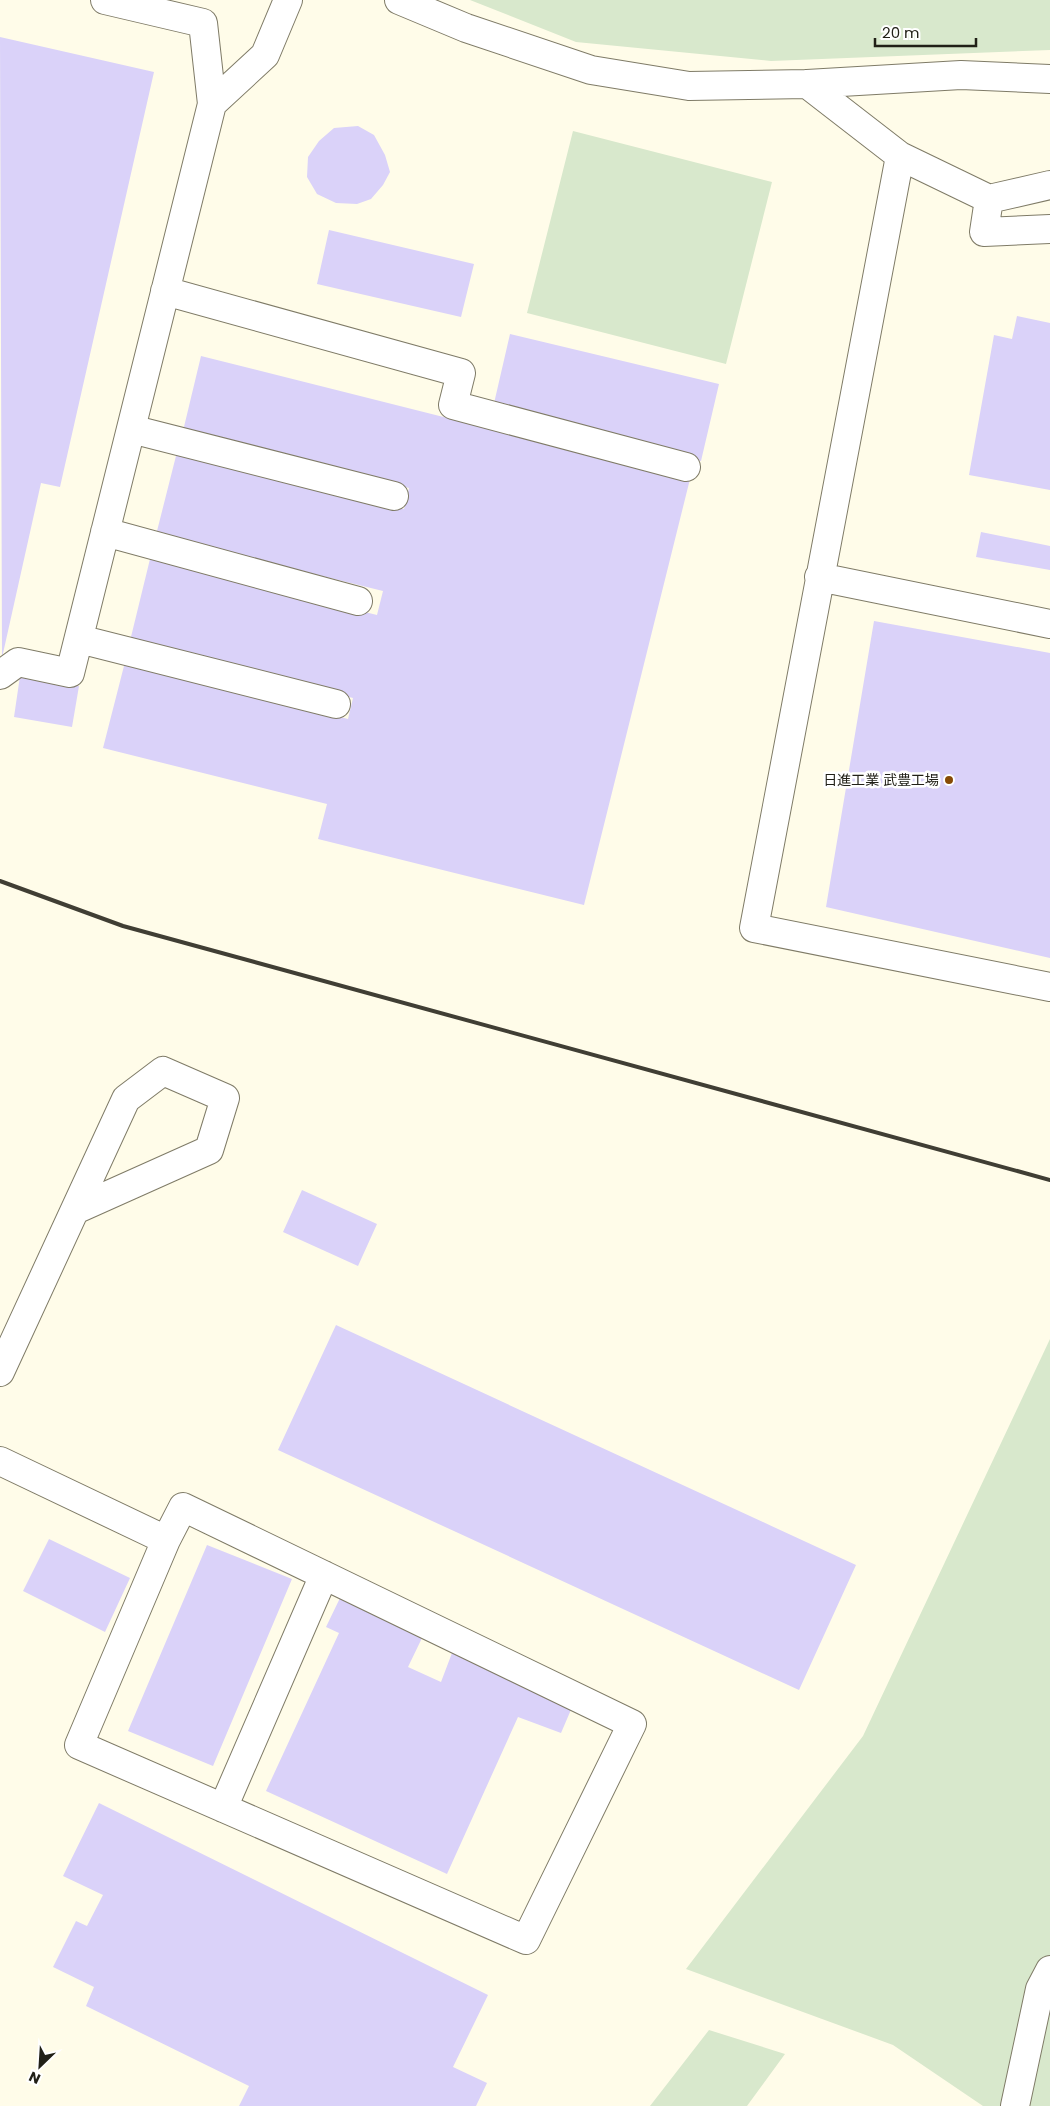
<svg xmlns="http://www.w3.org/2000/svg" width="1050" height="2106" font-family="Poppins,'Noto Sans JP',sans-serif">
<rect width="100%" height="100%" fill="#fffce9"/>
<path fill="#d8e8cc" d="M470,0H1050V50L771,61L576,42Z
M573,131L772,182L726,364L527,313Z
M1050,1339V2106H983L893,2045L686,1969L863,1736Z
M709,2030L785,2054L747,2106H650Z"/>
<path fill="#dad2f9" d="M0,37L154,72L60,487L41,483L2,658Z
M358,126L374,135L385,155L390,172L383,185L371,199L357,204L336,203L317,194L307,177L308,157L319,141L334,128Z
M329,230L474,264L461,317L317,284Z
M1017,316L1050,323V490L969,475L994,335L1012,339Z
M510,334L719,384L701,461L492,412Z
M201,356L690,479L584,905L318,839L327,804L103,748L125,662L348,719L353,698L130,641L150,559L377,615L383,591L156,535L177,452L404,509L409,488L183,431Z
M981,532L1050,546V570L976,557Z
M874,621L1050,653V958L826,907Z
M20,676L79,686L72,727L14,717Z
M302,1190L377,1224L358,1266L283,1232Z
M336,1325L856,1565L799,1690L278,1450Z
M49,1539L130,1578L105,1632L23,1591Z
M207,1545L292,1579L213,1766L128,1731Z
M340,1598L422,1638L408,1667L441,1682L452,1653L573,1705L561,1733L518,1717L447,1874L266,1791L339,1633L326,1627Z
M99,1803L488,1995L453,2067L487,2083L476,2106H239L249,2086L86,2006L94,1987L53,1967L76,1921L87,1926L103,1895L63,1876Z"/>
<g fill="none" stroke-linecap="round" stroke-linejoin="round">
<defs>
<path id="minor" d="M399,0L466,28L591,70L689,86L807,84L961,75L1050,79
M807,84L900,156L989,199L1050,185
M212,104L265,55L288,0
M900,156L754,928L1050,987
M989,199L984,232L1050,229
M165,291L461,373L453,405L686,467
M131,429L394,496
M105,532L358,601
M819,577L1050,624
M79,639L336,704
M0,675L18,662L70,673L212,104L203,23L105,0
M0,1372L126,1099L163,1071L225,1098L209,1150L75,1210
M0,1461L166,1540
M183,1507L632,1724L526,1940L79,1745L166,1540Z
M223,1808L324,1575
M1015,2106L1040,1989L1050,1970"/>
</defs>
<use href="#minor" stroke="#7f7b67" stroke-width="30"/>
<use href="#minor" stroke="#fff" stroke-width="28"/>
<path stroke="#403e34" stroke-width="4" d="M0,881L123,926L1050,1180"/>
</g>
<circle fill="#874b06" stroke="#fff" stroke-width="2" cx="949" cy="780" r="5"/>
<g text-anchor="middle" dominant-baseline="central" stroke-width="5" stroke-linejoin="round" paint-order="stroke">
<g font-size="14" fill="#212017" stroke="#fff" text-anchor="end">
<text x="939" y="780">日進工業 武豊工場</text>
</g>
</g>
<g transform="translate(40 2066) rotate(205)" stroke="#ffffff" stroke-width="4" paint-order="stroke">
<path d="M0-4L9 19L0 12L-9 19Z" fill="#212017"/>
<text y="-8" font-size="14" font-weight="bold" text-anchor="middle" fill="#212017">N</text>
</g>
<path d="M875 38v8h101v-8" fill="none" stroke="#212017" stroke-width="2.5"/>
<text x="882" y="38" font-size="15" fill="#212017" stroke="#ffffff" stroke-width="4" paint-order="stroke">20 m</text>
</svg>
